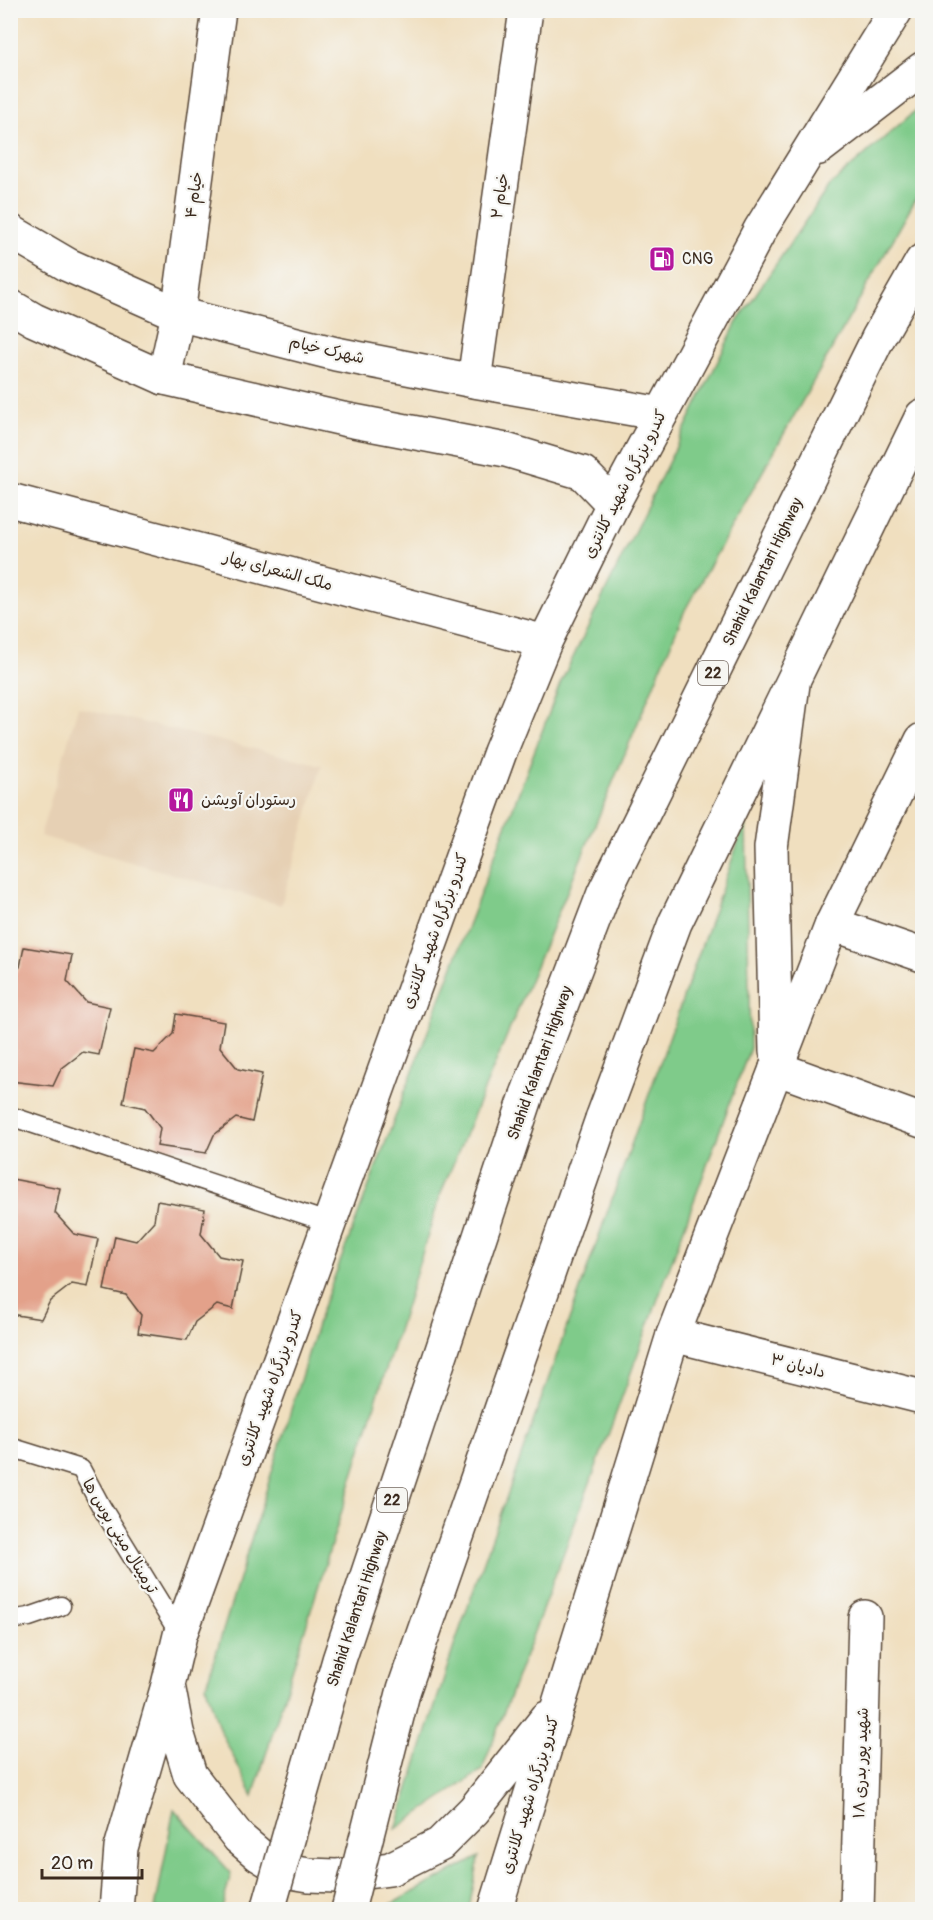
<svg xmlns="http://www.w3.org/2000/svg" width="933" height="1920" font-family="Pangolin,'Playpen Sans Arabic',sans-serif">
<rect width="100%" height="100%" fill="#f6f6f2"/>
<filter id="ink" filterUnits="userSpaceOnUse"><feTurbulence type="fractalNoise" baseFrequency=".0167" numOctaves="2"/><feDisplacementMap in="SourceGraphic" scale="12" xChannelSelector="R" yChannelSelector="G"/><feConvolveMatrix kernelMatrix="1 2 1 2 8 2 1 2 1" color-interpolation-filters="sRGB"/></filter>
<filter id="wash" filterUnits="userSpaceOnUse"><feTurbulence type="fractalNoise" baseFrequency=".008" numOctaves="4" result="noise"/><feDisplacementMap in="SourceGraphic" scale="24" xChannelSelector="R" yChannelSelector="G"/><feGaussianBlur stdDeviation="1.35" result="paint"/><feColorMatrix in="noise" values="0 0 0 0 0 0 0 0 0 0 0 0 0 0 0 0 0 1.4 0 .05"/><feComposite in="paint" operator="in"/></filter>
<g filter="url(#wash)">
<rect width="100%" height="100%" fill="#f0dfbf"/>
<path fill="#e6d0b4" d="M78,707L322,765L281,905L40,836Z"/>
<path fill="#7fcb8a" stroke="#5d7a54" stroke-width="1.5" d="M922,105V188L685,610L441,1193L253,1796L219,1728L206,1686L321,1312L560,684L737,322L829,186Z
M746,820L750,1048L611,1427L482,1770L396,1829L455,1643Z
M174,1809L231,1873L222,1909H155Z
M479,1857L469,1909H382Z"/>
<g id="blocks">
<path fill="#e3a18a" d="M24,947L72,955L67,981L86,1002L110,1007L99,1055L83,1052L61,1069L53,1086L10,1081V977L20,967Z
M176,1014L224,1022L220,1047L238,1069L262,1074L252,1122L236,1118L214,1135L206,1153L157,1146L160,1128L145,1108L123,1103L134,1049L154,1053L173,1034Z
M12,1179L60,1188L55,1213L74,1234L98,1239L88,1287L72,1284L50,1301L41,1319L10,1314V1190Z
M157,1201L205,1209L201,1234L219,1256L243,1261L233,1309L217,1305L195,1322L187,1340L138,1333L141,1315L126,1295L104,1290L115,1236L136,1241L154,1221Z"/>
</g>
</g>
<g filter="url(#ink)">
<use href="#blocks" fill-opacity="0" stroke="#564536" stroke-width="1.5"/>
<g fill="none" stroke-linecap="round" stroke-linejoin="round">
<defs>
<path id="service" d="M10,1116L330,1223
M10,1447L81,1469L102,1508L180,1635
M10,1620L29,1617L61,1606"/>
<path id="minor" d="M164,378L178,314L219,10
M474,381L526,10
M10,500L545,642
M832,924L922,955
M776,1068L922,1121
M673,1335L922,1397
M857,1910L865,1617"/>
<path id="tertiary" d="M10,231L68,265L178,314L336,354L474,381L661,414
M10,306L34,320L164,378L343,419L506,450L583,473L613,504"/>
<path id="secondary" d="M819,148L922,69
M776,1051L771,848L793,684
M169,1690L177,1732L190,1775L239,1838L259,1855L285,1871L309,1875L336,1876L390,1869L440,1844L474,1810L547,1718
M116,1910L121,1848L168,1685L180,1635L500,752L545,642L613,504L760,230L896,10
M495,1910L673,1335L832,924L922,740"/>
<path id="trunk" d="M527,1095L604,893L878,338L922,261
M602,1119L675,923L922,416"/>
</defs>
<use href="#service" stroke="#564536" stroke-width="21"/>
<use href="#minor" stroke="#564536" stroke-width="36"/>
<use href="#tertiary" stroke="#564536" stroke-width="36"/>
<use href="#secondary" stroke="#564536" stroke-width="36"/>
<use href="#trunk" stroke="#564536" stroke-width="36"/>
<use href="#service" stroke="#fff" stroke-width="18"/>
<use href="#minor" stroke="#fff" stroke-width="33"/>
<use href="#tertiary" stroke="#fff" stroke-width="33"/>
<use href="#secondary" stroke="#fff" stroke-width="33"/>
<use href="#trunk" stroke="#fff" stroke-width="33"/>
<defs>
<path id="trunk-bridge" d="M268,1910L339,1660L527,1095
M348,1910L404,1689L602,1119"/>
</defs>
<use href="#trunk-bridge" stroke="#564536" stroke-width="36" stroke-linecap="butt"/>
<use href="#trunk-bridge" stroke="#fff" stroke-width="33"/>
</g>
</g>
<defs>
<symbol id="fuel-square" viewBox="-11 -11 22 22"><rect x="-9" y="-9" width="18" height="18" rx="4" fill="#b5179e" stroke="#f6f6f2"/><path d="M-5.5-6h7V0h2V4h1.3V-2.5L3-4.5l.8-.8L6-3V5H2.5V1h-1V6h-7ZM-4.2-4.7v3.2H.2V-4.7Z" fill="#fff"/></symbol>
<symbol id="restaurant-square" viewBox="-11 -11 22 22"><rect x="-9" y="-9" width="18" height="18" rx="4" fill="#b5179e" stroke="#f6f6f2"/><path d="M-5-6h1v4h1v-4h1v4h1v-4h1v5L-1.5 .5V6h-2V.5L-5-1ZM5-6V6H3V1.5H1.5Q1.5-4 5-6Z" fill="#fff"/></symbol>
</defs>
<g fill-rule="evenodd">
<use href="#fuel-square" x="647" y="244" width="30" height="30"/>
<use href="#restaurant-square" x="166" y="785" width="30" height="30"/>
</g>
<g text-anchor="middle" dominant-baseline="central" stroke-width="4.5" stroke-linejoin="round" paint-order="stroke">
<g fill="#f6f6f2" stroke="#73675e" stroke-width="1.5">
<rect x="698" y="661" width="30" height="24" rx="4.5"/>
<rect x="377" y="1488" width="30" height="24" rx="4.5"/>
</g>
<g font-size="15" font-weight="bold" fill="#3b2a1e">
<text x="713" y="673">22</text>
<text x="392" y="1500">22</text>
</g>
<g font-size="16" fill="#3b2a1e" stroke="#f6f6f2">
<text transform="translate(194 195) rotate(-82)">خیام ۴</text>
<text transform="translate(500 196) rotate(-82)">خیام ۲</text>
<text transform="translate(327 350) rotate(13)">شهرک خیام</text>
<text transform="translate(625 484) rotate(-63)">کندرو بزرگراه شهید کلانتری</text>
<text transform="translate(278 571) rotate(15)">ملک الشعرای بهار</text>
<text transform="translate(763 572) rotate(-64)">Shahid Kalantari Highway</text>
<text transform="translate(435 931) rotate(-70)">کندرو بزرگراه شهید کلانتری</text>
<text transform="translate(540 1063) rotate(-70)">Shahid Kalantari Highway</text>
<text transform="translate(798 1366) rotate(14)">دادیان ۳</text>
<text transform="translate(270 1388) rotate(-70)">کندرو بزرگراه شهید کلانتری</text>
<text transform="translate(120 1536) rotate(59)">ترمینال مینی بوس ها</text>
<text transform="translate(357 1609) rotate(-72)">Shahid Kalantari Highway</text>
<text transform="translate(861 1763) rotate(-88)">شهید پور بدری ۱۸</text>
<text transform="translate(530 1795) rotate(-73)">کندرو بزرگراه شهید کلانتری</text>
</g>
<g font-size="16" fill="#3b2a1e" stroke="#f6f6f2" text-anchor="start">
<text x="682" y="259">CNG</text>
<text x="201" y="800">رستوران آویشن</text>
</g>
</g>
<rect width="933" height="1920" fill="none" stroke="#f6f6f2" stroke-width="36"/>
<path d="M42 1869v9h100v-9" fill="none" stroke="#3b2a1e" stroke-width="3"/>
<text x="51" y="1869" font-size="18" fill="#3b2a1e" stroke="#f6f6f2" stroke-width="4.5" paint-order="stroke">20 m</text>
</svg>
